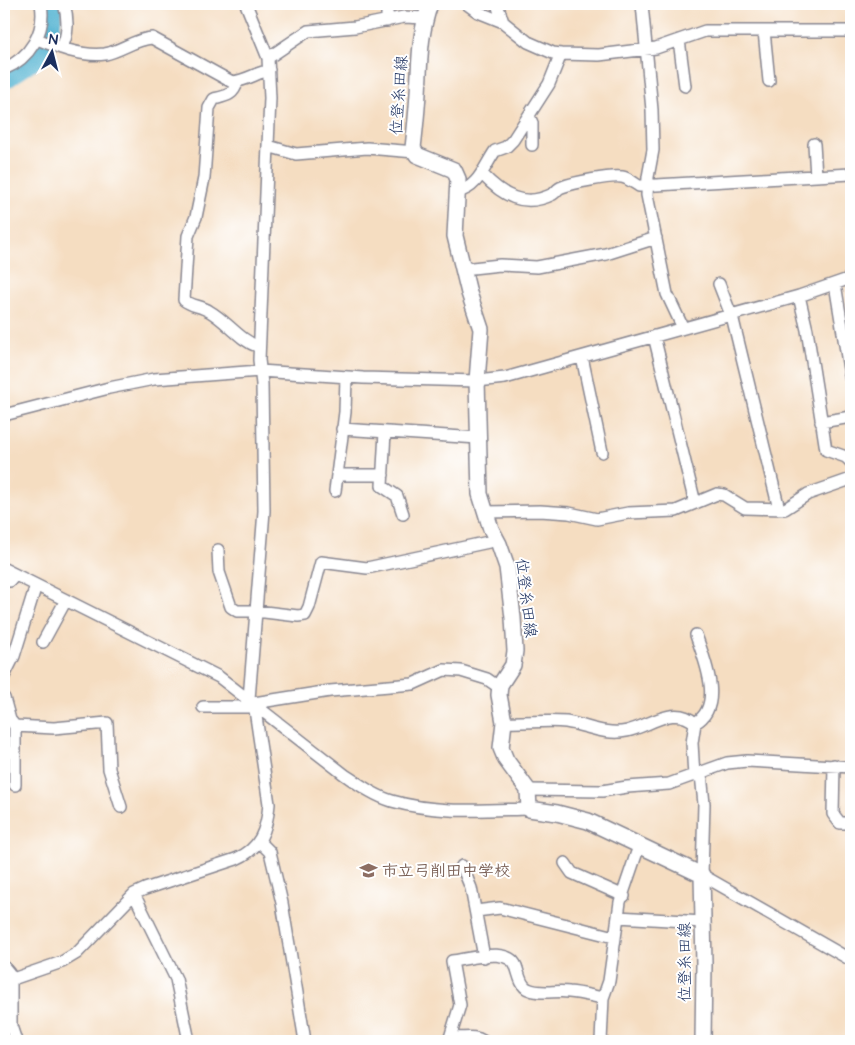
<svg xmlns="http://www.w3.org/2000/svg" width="855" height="1045" font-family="'Architects Daughter','Klee One',sans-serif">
<rect width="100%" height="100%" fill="#fff"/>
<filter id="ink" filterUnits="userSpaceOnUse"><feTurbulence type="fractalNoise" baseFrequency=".02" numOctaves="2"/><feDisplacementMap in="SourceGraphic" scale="10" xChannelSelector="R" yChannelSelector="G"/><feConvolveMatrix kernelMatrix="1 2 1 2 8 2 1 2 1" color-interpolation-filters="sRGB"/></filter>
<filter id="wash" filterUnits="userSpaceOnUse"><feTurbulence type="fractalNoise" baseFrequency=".0096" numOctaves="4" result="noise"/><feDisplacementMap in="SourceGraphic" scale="20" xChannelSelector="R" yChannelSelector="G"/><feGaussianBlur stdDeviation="1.12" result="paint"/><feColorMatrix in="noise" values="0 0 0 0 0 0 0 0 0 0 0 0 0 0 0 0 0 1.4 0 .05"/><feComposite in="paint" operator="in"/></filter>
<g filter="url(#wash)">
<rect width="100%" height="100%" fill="#f5ddc1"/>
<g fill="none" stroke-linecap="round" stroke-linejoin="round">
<path stroke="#52b3d1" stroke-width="18" d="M4,81L39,57L51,32L54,4"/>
</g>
</g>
<g filter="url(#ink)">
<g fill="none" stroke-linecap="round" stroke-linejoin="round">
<defs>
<path id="minor" d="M246,4L268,58L270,98L259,360L262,384L264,511L249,699
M387,4V21
M467,4L478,12L503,22L528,42L553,53L561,54L599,55L656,48L705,31H851
M497,4L503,22
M642,4L652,110L653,150L648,177L647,195L667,294L683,328
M764,31L769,81
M37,39C57,47 82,57 105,54C121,51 135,39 152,38L232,82C246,81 256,73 269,70
M679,40L685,86
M61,48C69,36 68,17 64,4
M268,58L308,31L355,27L404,17L425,18
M4,69C30,58 46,32 41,4
M237,82C234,95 226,96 214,99L209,108L204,178L196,217L188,236L184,300C191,306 201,306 209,311C227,321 239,340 259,347
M529,116L532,123V145
M814,144L816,176
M268,146L296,154L367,148L415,152
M482,174C502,195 523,209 553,194C556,192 558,188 562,187C572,183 611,175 622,177C628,178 634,183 639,186L851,174
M457,192C478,188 484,167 495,151L506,147L513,140L549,84L561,54
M463,269L500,265L537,267L606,254L656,238
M719,284L733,320L779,509
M835,284L851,381
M799,296L807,330L826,450L846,457L851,462
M654,336L695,503
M582,357L602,452
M4,415L109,388L154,379L260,371L363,378L477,381L505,378L799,296L851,278
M821,422L851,417
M342,429L478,438
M385,432L382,486L397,496L403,514
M337,475H383
M335,491L345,412L346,377
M485,512L540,511L569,513L597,519L628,513L676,511L717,494L724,495L745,508L785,509L808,494L851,479
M218,550L219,572L231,607L237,611H256L298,616L305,615L309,607L321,562L367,568L498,540
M4,569L219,677L345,775C360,785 375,796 392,801C437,814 483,810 529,809
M4,581H10L15,575
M43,642L66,600
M4,676L14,656L36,585
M4,698L10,720L4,721
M254,703L330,691L413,684L444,670L461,671L487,679L500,688
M203,707H255
M10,720L15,726V785
M504,722C525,723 546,720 566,722C586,725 606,736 627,731C650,726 674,704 695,723L692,743L694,776
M695,723C725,706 704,659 696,635
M15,726L54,728L107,723L109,769L121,807
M834,765L833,814L840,823H851
M701,774L704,804L702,875L851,960
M528,790L602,791L627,787L669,784L727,763L747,761L851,767
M259,841L270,852L282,903L305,1041
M565,863L572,873L624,896
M462,866L471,888L484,957
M134,894L176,979L189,1041
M476,911L500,908L614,937
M618,917L703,922
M4,967L9,973L11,980V1026L16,1041
M4,982L62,962L77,953L134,894L145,889L236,859C260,849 267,830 269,804L254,703
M450,1037C462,1040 473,1034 483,1041
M449,1041L460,1005L452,961C470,959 511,945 517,969C519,975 521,986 528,989C540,995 556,990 569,992C581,993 592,996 603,998
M601,1041L603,998L609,981L620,902L639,846"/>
<path id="major" d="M430,4C419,35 420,61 418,93C417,111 415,130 413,148L417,155L454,170L458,179L455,236L469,293L481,329L477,381L480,494L491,529L499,544L507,567L513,618L515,651L513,665L500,685L499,695L504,722L501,748L506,760L528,790L529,809L557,813L588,821L702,875L704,964L703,1041"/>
</defs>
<use href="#minor" stroke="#888690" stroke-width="14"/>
<use href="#major" stroke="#888690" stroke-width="18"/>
<use href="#minor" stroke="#fff" stroke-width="11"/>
<use href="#major" stroke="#fff" stroke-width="15"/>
</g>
</g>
<defs>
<symbol id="school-bare" viewBox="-9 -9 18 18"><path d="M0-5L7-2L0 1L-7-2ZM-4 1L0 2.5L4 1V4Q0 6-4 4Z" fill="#8d6e63" stroke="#fff" stroke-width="2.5" paint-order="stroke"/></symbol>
</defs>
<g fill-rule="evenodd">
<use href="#school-bare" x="356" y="858" width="25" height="25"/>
</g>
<g text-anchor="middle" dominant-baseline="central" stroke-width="4" stroke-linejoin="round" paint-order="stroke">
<g font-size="16" fill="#1b2f5e" stroke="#fff">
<text transform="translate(399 95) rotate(-86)">位登糸田線</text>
<text transform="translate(526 598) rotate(83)">位登糸田線</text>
<text transform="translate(685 962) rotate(-90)">位登糸田線</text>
</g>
<g font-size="16" font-weight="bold" fill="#785e54" stroke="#fff" text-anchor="start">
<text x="382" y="871">市立弓削田中学校</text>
</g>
</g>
<rect width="855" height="1045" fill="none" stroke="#fff" stroke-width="20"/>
<g transform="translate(52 52) rotate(7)" stroke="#ffffff" stroke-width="4" paint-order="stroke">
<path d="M0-4L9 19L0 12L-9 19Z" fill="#1b2f5e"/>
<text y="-8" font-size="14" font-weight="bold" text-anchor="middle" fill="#1b2f5e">N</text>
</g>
</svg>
